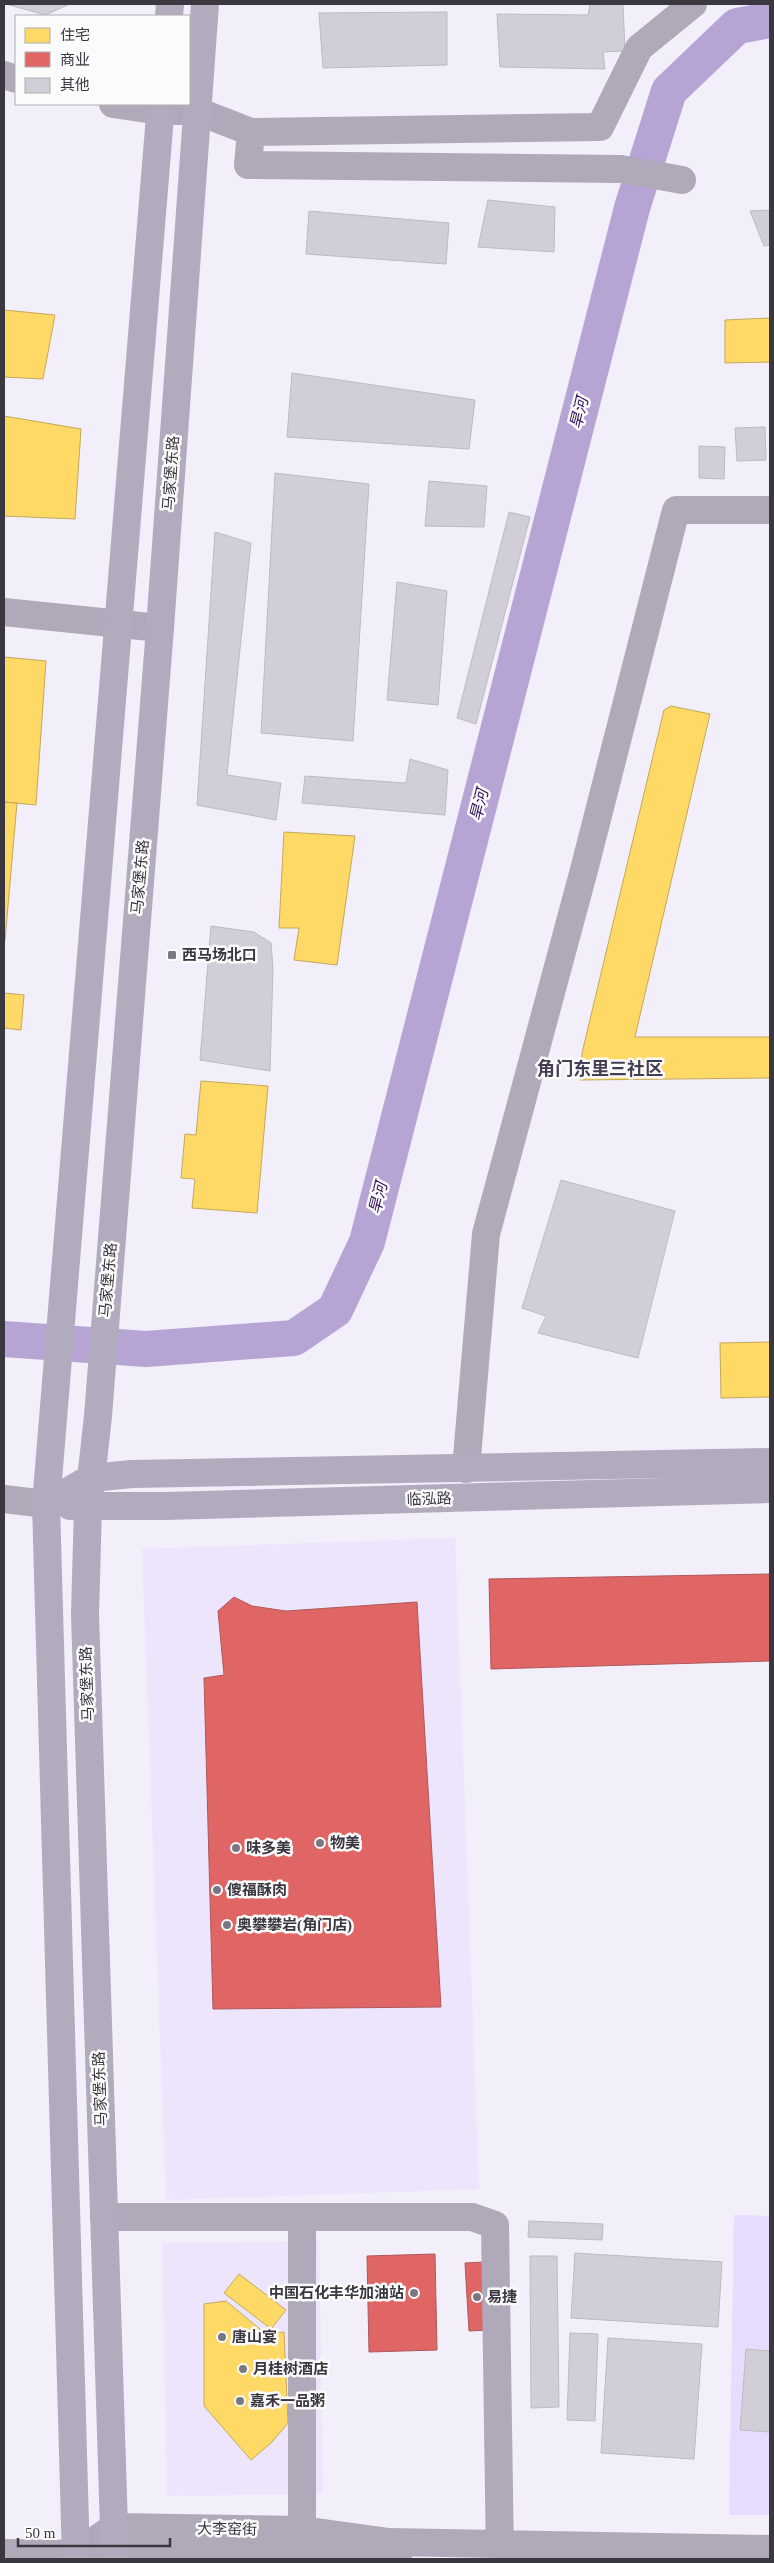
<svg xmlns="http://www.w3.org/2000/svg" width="774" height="2563" font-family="'Times New Roman','Noto Sans SC',serif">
<rect width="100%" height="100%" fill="#f2eefa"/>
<path fill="#ece5fc" d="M455,1538L479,2189L166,2200L142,1549Z
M319,2241L323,2494L167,2496L162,2243Z"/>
<path fill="#e8dcfc" d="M734,2215L770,2216V2515H729Z"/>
<path fill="#ffd966" stroke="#c4a85b" d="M4,310L55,315L43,379L4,377Z
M770,318V362L725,363V320Z
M4,416L81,429L75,519L4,516Z
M4,657L46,661L36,805L4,802Z
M671,706L710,714L635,1037H770V1078L580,1080L582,1053L664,710Z
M4,802L17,803L5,940H4Z
M284,832L355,836L337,965L294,960L299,928H279Z
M4,993L24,995L21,1030L4,1028Z
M201,1081L268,1086L257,1213L192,1208L195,1179L181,1178L185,1134L196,1135Z
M770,1342V1397L721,1398L720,1343Z
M239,2274L286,2310L271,2329L224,2293Z
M226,2301L266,2334L284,2332L288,2423L272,2442L251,2460L204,2406V2304Z"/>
<path fill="#e06666" stroke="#ae585b" d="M770,1574V1661L491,1669L489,1579Z
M234,1597L252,1606L286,1611L417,1602L441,2007L213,2009L204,1678L224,1675L218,1611Z
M435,2254L437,2350L369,2352L367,2256Z
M485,2262L489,2330L469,2331L465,2263Z"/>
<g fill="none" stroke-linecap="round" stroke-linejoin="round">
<path stroke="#b6a4d4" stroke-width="36" d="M4,1339L146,1349L294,1338L335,1310L367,1242L632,208L669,91L737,26L770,20"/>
</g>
<path fill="#d1ced7" stroke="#bebac5" d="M6,4H70L45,15Z
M590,4H623L625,51L603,52L605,69L500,67L497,14L588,15Z
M447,12V65L323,68L319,13Z
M488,200L555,207L554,252L478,247Z
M770,210V245L764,246L750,211Z
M309,211L449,223L446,264L306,254Z
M292,373L475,400L469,449L287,437Z
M765,427L766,460L737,461L735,428Z
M699,446L725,447L724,479L699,478Z
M275,473L369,484L353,741L261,733Z
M429,481L487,486L484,527L425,526Z
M509,512L530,517L476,724L457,718Z
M215,532L251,543L227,775L281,783L276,820L197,805Z
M397,582L447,591L438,705L387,700Z
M410,759L448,770L445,815L302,803L305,776L406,783Z
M211,926L254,932L271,943L273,969L270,1071L200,1060Z
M561,1180L675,1211L638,1358L538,1333L546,1316L522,1308Z
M529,2221L603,2224L602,2240L528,2237Z
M575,2253L722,2262L718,2327L571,2318Z
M530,2256H557L559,2407L531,2408Z
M570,2333L598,2334L595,2421L567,2420Z
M608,2338L702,2344L694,2459L601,2453Z
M746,2349L770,2351V2432L740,2430Z"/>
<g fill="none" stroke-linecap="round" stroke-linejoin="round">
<path stroke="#afa9b9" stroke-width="28" d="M4,75L16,79
M113,104L160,111H197L251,132L600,127L639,48L693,4
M251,132L248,165L621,169L682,180
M4,612L160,628
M466,1469L486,1234L584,870L676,510H770
M4,1499L46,1504
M104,2217H472L495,2225L500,2559
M302,2217V2530
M4,2553L398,2558
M76,2554L114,2527L302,2530L389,2542L770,2549"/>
<path stroke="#b2abbd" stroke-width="28" d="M169,16L170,4
M46,1504L91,1478L132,1474L770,1462
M70,1506H165L770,1489
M76,2559L46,1504L161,104
M115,2559L85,1614L88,1506L98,1416L160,628L205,4"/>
</g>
<g fill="#7b7782" stroke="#fbfbfb" stroke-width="2">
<rect x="167" y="950" width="10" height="10" rx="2.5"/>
<circle cx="320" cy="1843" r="5"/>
<circle cx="236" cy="1848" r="5"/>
<circle cx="217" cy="1890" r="5"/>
<circle cx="227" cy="1925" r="5"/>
<circle cx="414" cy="2293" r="5"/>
<circle cx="477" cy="2297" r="5"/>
<circle cx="222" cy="2337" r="5"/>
<circle cx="243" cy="2369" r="5"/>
<circle cx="240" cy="2401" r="5"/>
</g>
<g text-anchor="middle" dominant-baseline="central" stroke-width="5" stroke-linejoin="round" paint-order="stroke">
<g font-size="15" fill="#3b3741" stroke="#fbfbfb">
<text transform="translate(171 473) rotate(-86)">马家堡东路</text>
<text transform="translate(140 877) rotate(-85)">马家堡东路</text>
<text transform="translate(108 1280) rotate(-85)">马家堡东路</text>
<text transform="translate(429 1499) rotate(-2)">临泓路</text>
<text transform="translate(87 1684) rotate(-92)">马家堡东路</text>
<text transform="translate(100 2089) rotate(-92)">马家堡东路</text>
<text transform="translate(227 2529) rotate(1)">大李窑街</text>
</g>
<g font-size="15" font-weight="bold" fill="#3b3741" stroke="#fbfbfb" text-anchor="start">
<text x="182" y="955">西马场北口</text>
<text x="330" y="1843">物美</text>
<text x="246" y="1848">味多美</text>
<text x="227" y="1890">傻福酥肉</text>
<text x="237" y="1925">奥攀攀岩(角门店)</text>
<text x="404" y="2293" text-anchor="end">中国石化丰华加油站</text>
<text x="487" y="2297">易捷</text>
<text x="232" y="2337">唐山宴</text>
<text x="253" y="2369">月桂树酒店</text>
<text x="250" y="2401">嘉禾一品粥</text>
</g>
<g font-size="16" font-style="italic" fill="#37115d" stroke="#fbfbfb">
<text transform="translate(579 413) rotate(-76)">旱河</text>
<text transform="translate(479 805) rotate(-76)">旱河</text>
<text transform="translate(378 1198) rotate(-76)">旱河</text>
</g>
<g font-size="18" font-weight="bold" fill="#453d52" stroke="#fbfbfb">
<text x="600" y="1069">角门东里三社区</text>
</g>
</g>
<rect width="774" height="2563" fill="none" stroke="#3b3741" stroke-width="10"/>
<rect x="15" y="15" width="175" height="90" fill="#fbfbfb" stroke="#aeadb1"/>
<rect x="25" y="28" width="25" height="15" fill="#ffd966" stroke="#aeadb1"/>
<text x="60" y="40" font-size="15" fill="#3b3741">住宅</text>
<rect x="25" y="52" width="25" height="15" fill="#e06666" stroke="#aeadb1"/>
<text x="60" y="65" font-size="15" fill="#3b3741">商业</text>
<rect x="25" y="78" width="25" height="15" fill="#d1ced7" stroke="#aeadb1"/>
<text x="60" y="90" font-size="15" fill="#3b3741">其他</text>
<path d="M18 2538v8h152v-8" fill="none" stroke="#3b3741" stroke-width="2.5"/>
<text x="25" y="2538" font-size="15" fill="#3b3741" stroke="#fbfbfb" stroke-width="4" paint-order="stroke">50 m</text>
</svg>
